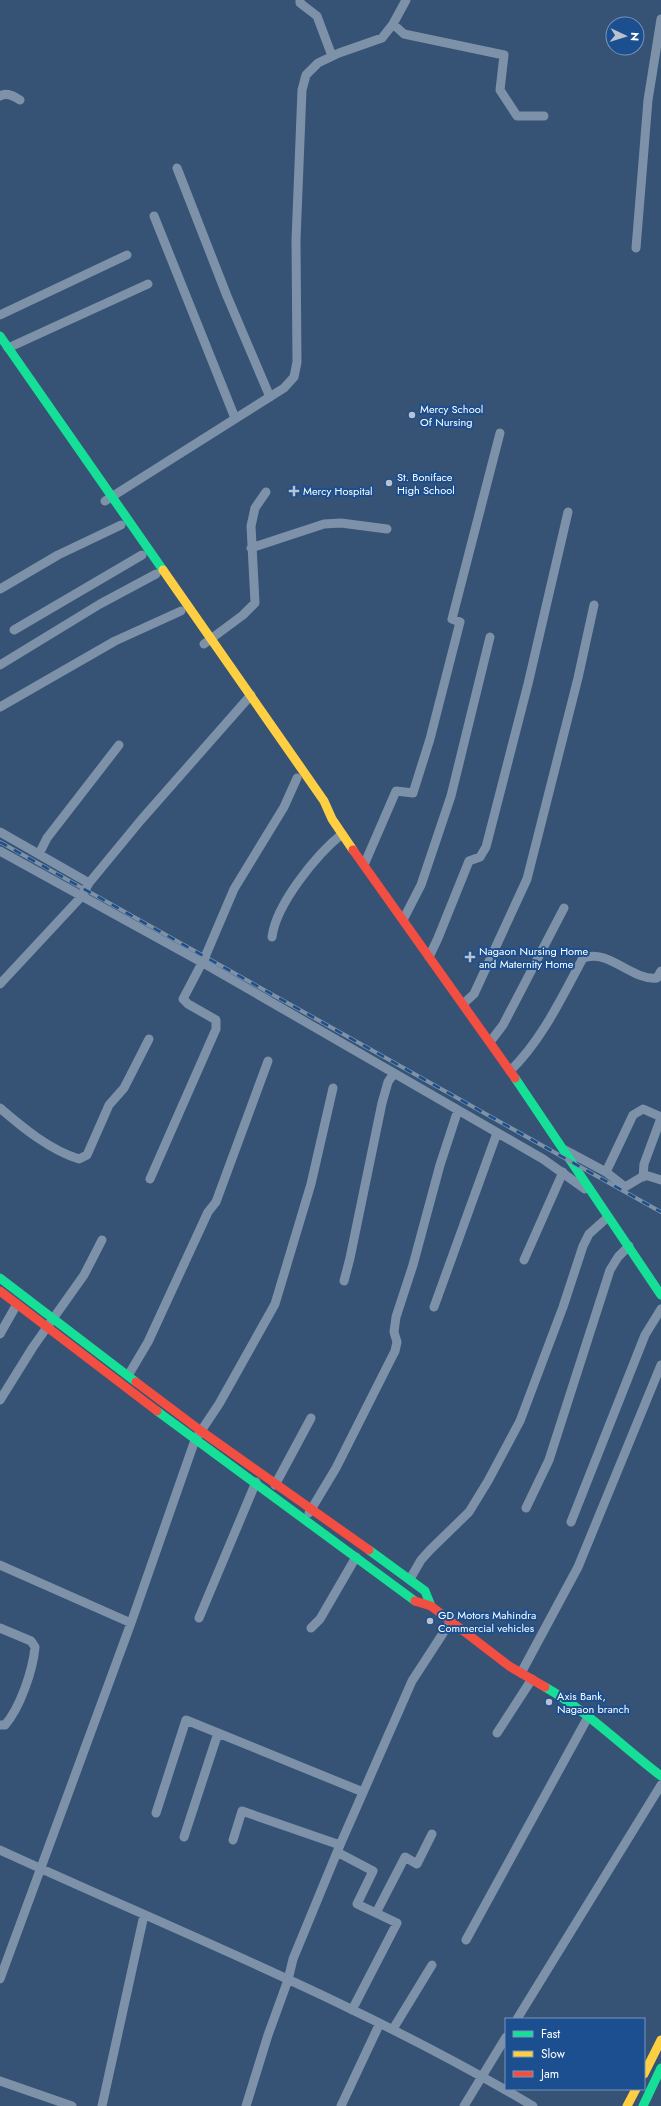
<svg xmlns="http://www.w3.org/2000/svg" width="661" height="2106" font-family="Jost,sans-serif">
<rect width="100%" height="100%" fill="#365274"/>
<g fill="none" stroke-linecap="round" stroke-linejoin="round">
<path stroke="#7d92a8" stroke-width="9" d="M300,0V3L317,16L332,56
M393,24L404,34L504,55L500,90L517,116H544
M0,96C7,92 14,96 20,100
M177,168L227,296L270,397
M154,216L235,418
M636,248L648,100L661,19
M0,315L127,255
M8,348L148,284
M105,501L284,388L294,377L297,362L296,240L302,90L306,75L318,63L339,53L382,38L393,24L406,0
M251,548L324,524L341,523L387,529
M0,589L58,555L121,525
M14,630L142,555
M204,644L243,615L255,603L251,526L255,508L266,492
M0,665L100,604L156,574
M0,707L115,641L181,611
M0,832L89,883
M0,851L205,964L543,1159L585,1189
M39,854L47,838L119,745
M364,865L396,791L413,793L430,739L460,622L452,619L500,433
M403,920L421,885L451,796L490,637
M272,937C276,904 317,854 342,834
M429,957L438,938L469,861L480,857L486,847L528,684L568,512
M0,984L81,897L89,883L141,820L251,695
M463,1004L474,994L527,879L578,678L594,605
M490,1042L503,1025L564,908
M510,1071C542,1040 562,997 583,958C608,948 632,981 657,978L661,971
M0,1108C23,1128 50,1150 79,1159L87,1155L109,1105L124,1088L149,1039
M565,1150L606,1172L625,1187L645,1175L661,1180
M606,1172L633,1115L643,1109L661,1117
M643,1177L644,1164L661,1118
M150,1179L216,1029V1020L188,1004L183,999L205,957L234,889L284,807L297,778
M524,1260L563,1172
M344,1281L350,1258L382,1103L388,1082L394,1073
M434,1307L497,1133
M0,1334L17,1304
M129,1374L148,1342L208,1212L216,1202L268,1061
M0,1400L33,1347L84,1275L102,1240
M275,1485L311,1418
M526,1508L549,1460L610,1270L618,1257L629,1246
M309,1513L336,1468L395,1351L397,1342L394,1332L396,1317L413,1265L440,1165L458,1110
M571,1522L645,1335L661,1309
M0,1565L131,1623
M410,1579L421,1560L430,1550L469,1512L488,1481L520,1421L563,1307L583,1246L589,1234L608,1217
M199,1618L256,1482
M0,1628L31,1641L35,1647C33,1670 20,1708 5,1725H0
M311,1628L320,1619L356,1557
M521,1673L578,1567L661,1365
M497,1733L532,1679
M156,1813L186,1720L363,1792
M184,1837L218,1733
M233,1840L242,1811L340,1845
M0,1850C179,1932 363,2005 533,2106
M337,1852L373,1871L357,1904L376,1913
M466,1940L588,1717
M0,1979L131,1623L195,1440L219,1404L275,1304L311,1184L333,1088
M352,2010L397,1923L376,1913L405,1857L417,1864L432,1834
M517,2019L661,1785
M393,2029L432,1965
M0,2081L72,2106
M102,2106L144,1915
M246,2106L268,2035L288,1980L293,1959L340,1845L412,1681L451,1621
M341,2106L380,2023
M464,2106L506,2037"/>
<path stroke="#16e098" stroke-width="9" d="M0,336L163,570
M515,1078L661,1295
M0,1278L136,1382
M157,1411L415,1601
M369,1550L425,1591L431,1606
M545,1687C587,1711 623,1747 661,1776
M643,2106L661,2068"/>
<path stroke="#ffcf43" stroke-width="9" d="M163,570L324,801L332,819L353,850
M644,2074L661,2040
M627,2106L636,2089"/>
<path stroke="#f24e42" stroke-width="9" d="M353,850L515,1078
M0,1291L157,1411
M136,1382L201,1431L369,1550
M415,1601L431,1606L509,1666L545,1687"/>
<defs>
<path id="rail" d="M0,842L661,1212"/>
</defs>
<use href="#rail" stroke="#7e92a7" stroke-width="4"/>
<use href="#rail" stroke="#1b4f8f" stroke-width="2.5" stroke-dasharray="8" stroke-linecap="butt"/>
</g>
<g fill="#b9c2ce" stroke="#1b4f8f" stroke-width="1.5">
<circle cx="412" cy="415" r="4"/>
<circle cx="389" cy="483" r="4"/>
<path d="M292 485h4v4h4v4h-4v4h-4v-4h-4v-4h4z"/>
<path d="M468 951h4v4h4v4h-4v4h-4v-4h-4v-4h4z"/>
<circle cx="430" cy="1621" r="4"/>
<circle cx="549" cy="1702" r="4"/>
</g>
<g text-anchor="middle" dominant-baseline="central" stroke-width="4" stroke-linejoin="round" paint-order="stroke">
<g font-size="11" fill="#fff" stroke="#1b4f8f" text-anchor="start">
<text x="420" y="409">Mercy School<tspan x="420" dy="13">Of Nursing</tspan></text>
<text x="397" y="477">St. Boniface<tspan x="397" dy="13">High School</tspan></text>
<text x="303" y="491">Mercy Hospital</text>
<text x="479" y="951">Nagaon Nursing Home<tspan x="479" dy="13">and Maternity Home</tspan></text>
<text x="438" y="1615">GD Motors Mahindra<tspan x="438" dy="13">Commercial vehicles</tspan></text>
<text x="557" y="1696">Axis Bank,<tspan x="557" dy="13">Nagaon branch</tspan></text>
</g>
</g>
<rect x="505" y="2018" width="140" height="72" fill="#1b4f8f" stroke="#7695bc"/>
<rect x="513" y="2031" width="20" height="6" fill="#16e098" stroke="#7695bc"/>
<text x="541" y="2038" font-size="12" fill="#ffffff">Fast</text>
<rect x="513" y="2051" width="20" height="6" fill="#ffcf43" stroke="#7695bc"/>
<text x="541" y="2058" font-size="12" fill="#ffffff">Slow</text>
<rect x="513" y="2071" width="20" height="6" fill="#f24e42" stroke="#7695bc"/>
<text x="541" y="2078" font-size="12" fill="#ffffff">Jam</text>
<g transform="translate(625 36) rotate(94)"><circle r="19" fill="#1b4f8f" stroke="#7695bc"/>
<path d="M0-3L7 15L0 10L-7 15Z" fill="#b9c2ce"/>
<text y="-6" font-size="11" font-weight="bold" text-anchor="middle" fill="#ffffff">N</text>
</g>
</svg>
